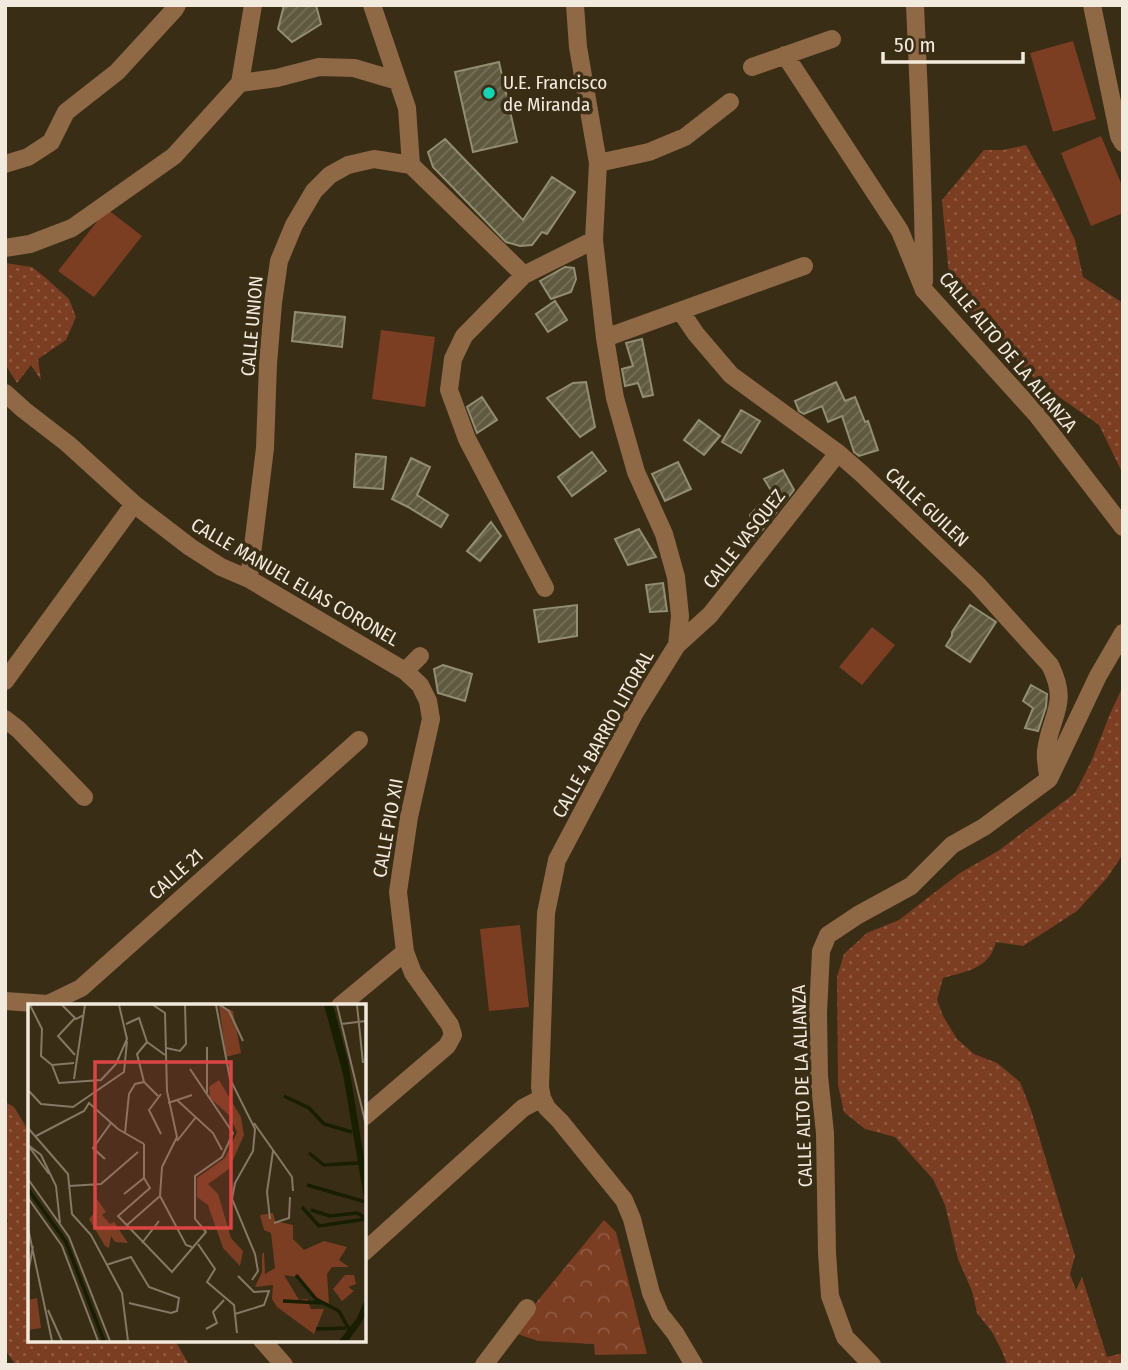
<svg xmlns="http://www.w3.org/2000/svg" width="1128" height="1370" font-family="'Fira Sans Condensed',sans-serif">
<defs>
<pattern id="grass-dots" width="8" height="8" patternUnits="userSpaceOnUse" patternTransform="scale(1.75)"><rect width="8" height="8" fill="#7c3e23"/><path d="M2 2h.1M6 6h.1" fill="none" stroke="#8f5a42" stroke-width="1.8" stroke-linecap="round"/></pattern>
<pattern id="park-crowns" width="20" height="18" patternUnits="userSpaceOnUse" patternTransform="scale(1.75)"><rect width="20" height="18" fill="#7c3e23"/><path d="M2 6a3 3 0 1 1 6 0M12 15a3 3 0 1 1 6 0" fill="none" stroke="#8f5a42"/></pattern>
<pattern id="building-hatch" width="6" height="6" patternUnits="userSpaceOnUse" patternTransform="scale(1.75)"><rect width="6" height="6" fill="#5e593f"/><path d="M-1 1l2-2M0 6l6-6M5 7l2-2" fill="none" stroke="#76715a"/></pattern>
</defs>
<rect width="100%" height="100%" fill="#392d16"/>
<path fill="url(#grass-dots)" d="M1026,145L1053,194L1075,240L1083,277L1123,303V474L1099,425L1038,382L951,297L942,200L984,150H1003Z
M5,263L32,267L47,279L69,299L76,317L66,340L38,359L41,380L31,365L17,383L5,364Z
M1123,686V854L1107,878L1077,911L1023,946L996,942C989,969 967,971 943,978L937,1000L943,1016L957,1039L974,1054L997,1063L1020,1082L1031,1110L1075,1256L1070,1274L1076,1290L1082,1277L1107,1357L1123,1353V1365H1007L1002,1351L992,1332L977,1313L972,1291L958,1259L945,1205L933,1179L895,1137L865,1129L844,1112L838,1085L837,977L844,954L867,933L899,920L960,873L998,851L1075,793L1091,762L1110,714Z
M5,1102L14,1107L30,1133V1340H175L189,1365H16L5,1350V1230L8,1220L5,1218Z"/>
<path fill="url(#park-crowns)" d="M604,1220L616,1232L647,1354L595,1355L594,1344L538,1341L512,1332Z"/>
<path fill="#7c3e23" d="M1073,41L1096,119L1053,132L1030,53Z
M1101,136L1123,188V213L1091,226L1061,153Z
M107,209L142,236L94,297L58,271Z
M381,330L435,337L425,407L372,399Z
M872,627L895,645L862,685L839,667Z
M520,925L529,1007L489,1011L480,929Z"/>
<path fill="url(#building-hatch)" stroke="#928e71" stroke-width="2" d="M284,5H316L321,24L292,42L278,29Z
M499,62L517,142L473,152L455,72Z
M445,139L523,220L552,177L575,192L547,234L542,232L532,245L520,246L506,242L433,167L428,152Z
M565,267L574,268L576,279L571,292L551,299L540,281Z
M555,301L567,320L548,332L536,314Z
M295,312L345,317L342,347L292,341Z
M642,339L653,395L643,397L638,383L625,386L622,369L633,366L626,343Z
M586,382L595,427L580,437L547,398L573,383Z
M836,382L845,401L855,397L865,422L868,421L878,450L859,456L854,452L842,416L828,422L822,406L804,414L799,411L795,401Z
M482,397L497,420L477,433L467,407Z
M741,410L760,421L741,453L722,442Z
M699,420L720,436L704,455L684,440Z
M592,452L606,471L572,496L558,477Z
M356,454L386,457L383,489L354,487Z
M411,458L430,467L417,495L448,515L441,527L408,507L392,499Z
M678,462L691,489L665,501L652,474Z
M783,470L794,490L755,539L750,515L772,492L764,479Z
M491,522L501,536L480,561L467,551Z
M639,529L656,557L628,565L615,539Z
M663,583L667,611L650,612L646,585Z
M577,605V636L539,642L534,610Z
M970,605L996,622L970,662L946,646L952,636V632Z
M443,665L472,674L465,701L438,693L434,669Z
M1031,685L1047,694L1046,707L1038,731L1025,728L1033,708L1023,701Z"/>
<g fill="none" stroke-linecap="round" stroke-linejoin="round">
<path stroke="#8f6846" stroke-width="18" d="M372,5L407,108L411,165L524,275
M575,5L578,47L598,163L594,240L605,338L615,398L636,472L664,534L676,577L680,616L677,645L634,714L557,860L546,913L540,1087L542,1098L547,1108L560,1121L624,1200L632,1219L651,1293L660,1314L675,1333L694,1365
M915,5C919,97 924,189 924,282
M1092,5L1119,136L1123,143
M785,55L900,231L924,290L1037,415L1123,527
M752,67L832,39
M240,83L277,78L319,67L354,68L398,81
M598,163L649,152L685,137L730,102
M5,164L28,157L51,142L66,112L117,72L174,10L177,5
M5,248L30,244L72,228L174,156L240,83L253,5
M681,312L696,334L731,375L838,453L862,474L977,584L1050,665C1070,705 1050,715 1046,751C1045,761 1047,770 1049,779
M605,338L804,266
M5,393L24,410L68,444L134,504L190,547L221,567L249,579L405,671L420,685L428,701L431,719L409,817L398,892L405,952L413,973L450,1025L453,1035L447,1046L364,1117
M249,579L265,448L268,364L273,303L279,261L294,225L314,191L330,175L348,165L374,159L411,165
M545,588L467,439L449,390L453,359L464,336L524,275L594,240
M677,645L710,615L838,453
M405,671L420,656
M5,681L134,504
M5,719L19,730L84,797
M5,1001L48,1004L81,988L359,740
M340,1006L405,952
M364,1252L523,1108L542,1098
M262,1340L284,1365
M484,1365L527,1308
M872,1365L845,1337L830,1296L827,1253L825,1133L819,1076L818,1013L821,951L828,935L858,915L911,886L952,845L984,827L1049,779L1098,676L1123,633"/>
</g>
<circle fill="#13d5b3" stroke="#392d16" stroke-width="2.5" cx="489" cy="93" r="7"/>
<g text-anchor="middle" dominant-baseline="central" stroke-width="7" stroke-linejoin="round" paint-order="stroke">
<g font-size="19" fill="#f2eadc" stroke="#392d16" text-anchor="start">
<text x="503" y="82">U.E. Francisco<tspan x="503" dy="22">de Miranda</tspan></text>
</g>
<g font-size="19" fill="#f2eadc" stroke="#392d16">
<text transform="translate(252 326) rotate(-85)">CALLE UNION</text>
<text transform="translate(1008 352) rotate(50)">CALLE ALTO DE LA ALIANZA</text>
<text transform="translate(927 507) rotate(43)">CALLE GUILEN</text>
<text transform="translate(744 539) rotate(-52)">CALLE VASQUEZ</text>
<text transform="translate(295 582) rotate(30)">CALLE MANUEL ELIAS CORONEL</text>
<text transform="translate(603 734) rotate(-61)">CALLE 4 BARRIO LITORAL</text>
<text transform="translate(388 828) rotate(-80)">CALLE PIO XII</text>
<text transform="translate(176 874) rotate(-42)">CALLE 21</text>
<text transform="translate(802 1086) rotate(-92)">CALLE ALTO DE LA ALIANZA</text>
</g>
</g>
<g transform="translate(28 1004)">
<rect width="338" height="338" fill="#392d16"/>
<path d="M191,76L213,113L216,131L201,165L180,180L190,190L203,234L215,247L212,262L195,244L180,201L169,193V174L197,154L209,128L200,110L182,94L181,83ZM66,191L78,208L74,211L82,220L86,218L100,239L87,238L83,232L81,244L77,242L61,215L68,207ZM245,209L247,217L265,221V235L276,246L296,237L319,243L311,256L321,263H304L299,270L301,300H290L269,273L256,271L271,296L279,295L283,305H296L286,330L249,303L244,295L245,281L227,283L234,268V250L236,248L237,270L247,264L243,229L236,226L232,211ZM317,271H326L328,280L320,283L326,287L314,297L305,285Z" fill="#7c3e23"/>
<path d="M264,253L277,275L290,282L284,291L271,276Z" fill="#7c3e23"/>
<path d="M191,1L205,7L213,49L198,53Z" fill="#7c3e23"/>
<path d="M9,294L13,324L0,326V296Z" fill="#7c3e23"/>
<path d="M296,1H305L320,57L338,166V206L315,70ZM338,293V310L331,322L320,337H311L329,314Z" fill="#181e00"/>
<path fill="none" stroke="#181e00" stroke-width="3.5" d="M256,92L281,104L296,120L324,128M281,149L296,161L330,159M279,181L338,198M0,185L38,238L76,337M274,203L291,222L338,215M283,206L302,212L329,209L336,213M268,271L288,295L311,307L322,327M255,297L295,299M288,325L318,324"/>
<path fill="none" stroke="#837965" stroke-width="2" d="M2,1L14,25L13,52L24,61L46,59M34,1L48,15L56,11M125,1L137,9L139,87L149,133L134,163L132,192L158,241L164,243M188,1L202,75L227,125L225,147L207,179L204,195L227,250L230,267L224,276M192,1L201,7L215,37M309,1L338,121M329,1L335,59M47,14L30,32L47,51M98,20L111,14L119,38L137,51M313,20L338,17M119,38L109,50L116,78L130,92M138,44L152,47L158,40L157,1M24,61L31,79L73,76L88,60L99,35L91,1M46,75L57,1M0,86L13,100L45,103L96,68L99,37M179,89V43M133,90L121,106L133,130M149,96L185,129L194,146M140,99L164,91M226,119L264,173L265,187M0,124L40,170L44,210L63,231L94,289L100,337M97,129L101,90L107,80L116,78M8,132L56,107L61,99L90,125L116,140M149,137L168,113M116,140V174L122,184L90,212L144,268L178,228L167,215V172L194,153L205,129L162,65M0,141L13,151L28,182L32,219M2,144L21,170M77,155L65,144L83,119M0,175L41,233L82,337M41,182L73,180L110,148M96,190L116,174M0,194L34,242L70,337M242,215L239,188L245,147M246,219L261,214L262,193M99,221L132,192M0,224L24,337M114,239L131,217M170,240L187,265L179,278L206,301L209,329M78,261L103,253L121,283L151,294L149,307L143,309L101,299M0,270L5,242M20,306L34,337M207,310L236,301L241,287L226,288L210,272M178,325L189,319L185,308L196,296"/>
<path fill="#da4543" fill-opacity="0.15" stroke="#da4543" stroke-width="3.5" d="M67,58H203V224H67Z"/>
<rect width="338" height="338" fill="none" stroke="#f2eadc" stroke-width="3.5"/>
</g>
<rect width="1128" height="1370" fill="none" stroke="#f2eadc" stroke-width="14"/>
<path d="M883 52v10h140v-10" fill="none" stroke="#f2eadc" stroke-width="3.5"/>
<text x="894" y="52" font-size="21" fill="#f2eadc" stroke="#392d16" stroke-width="5" paint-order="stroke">50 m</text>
</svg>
